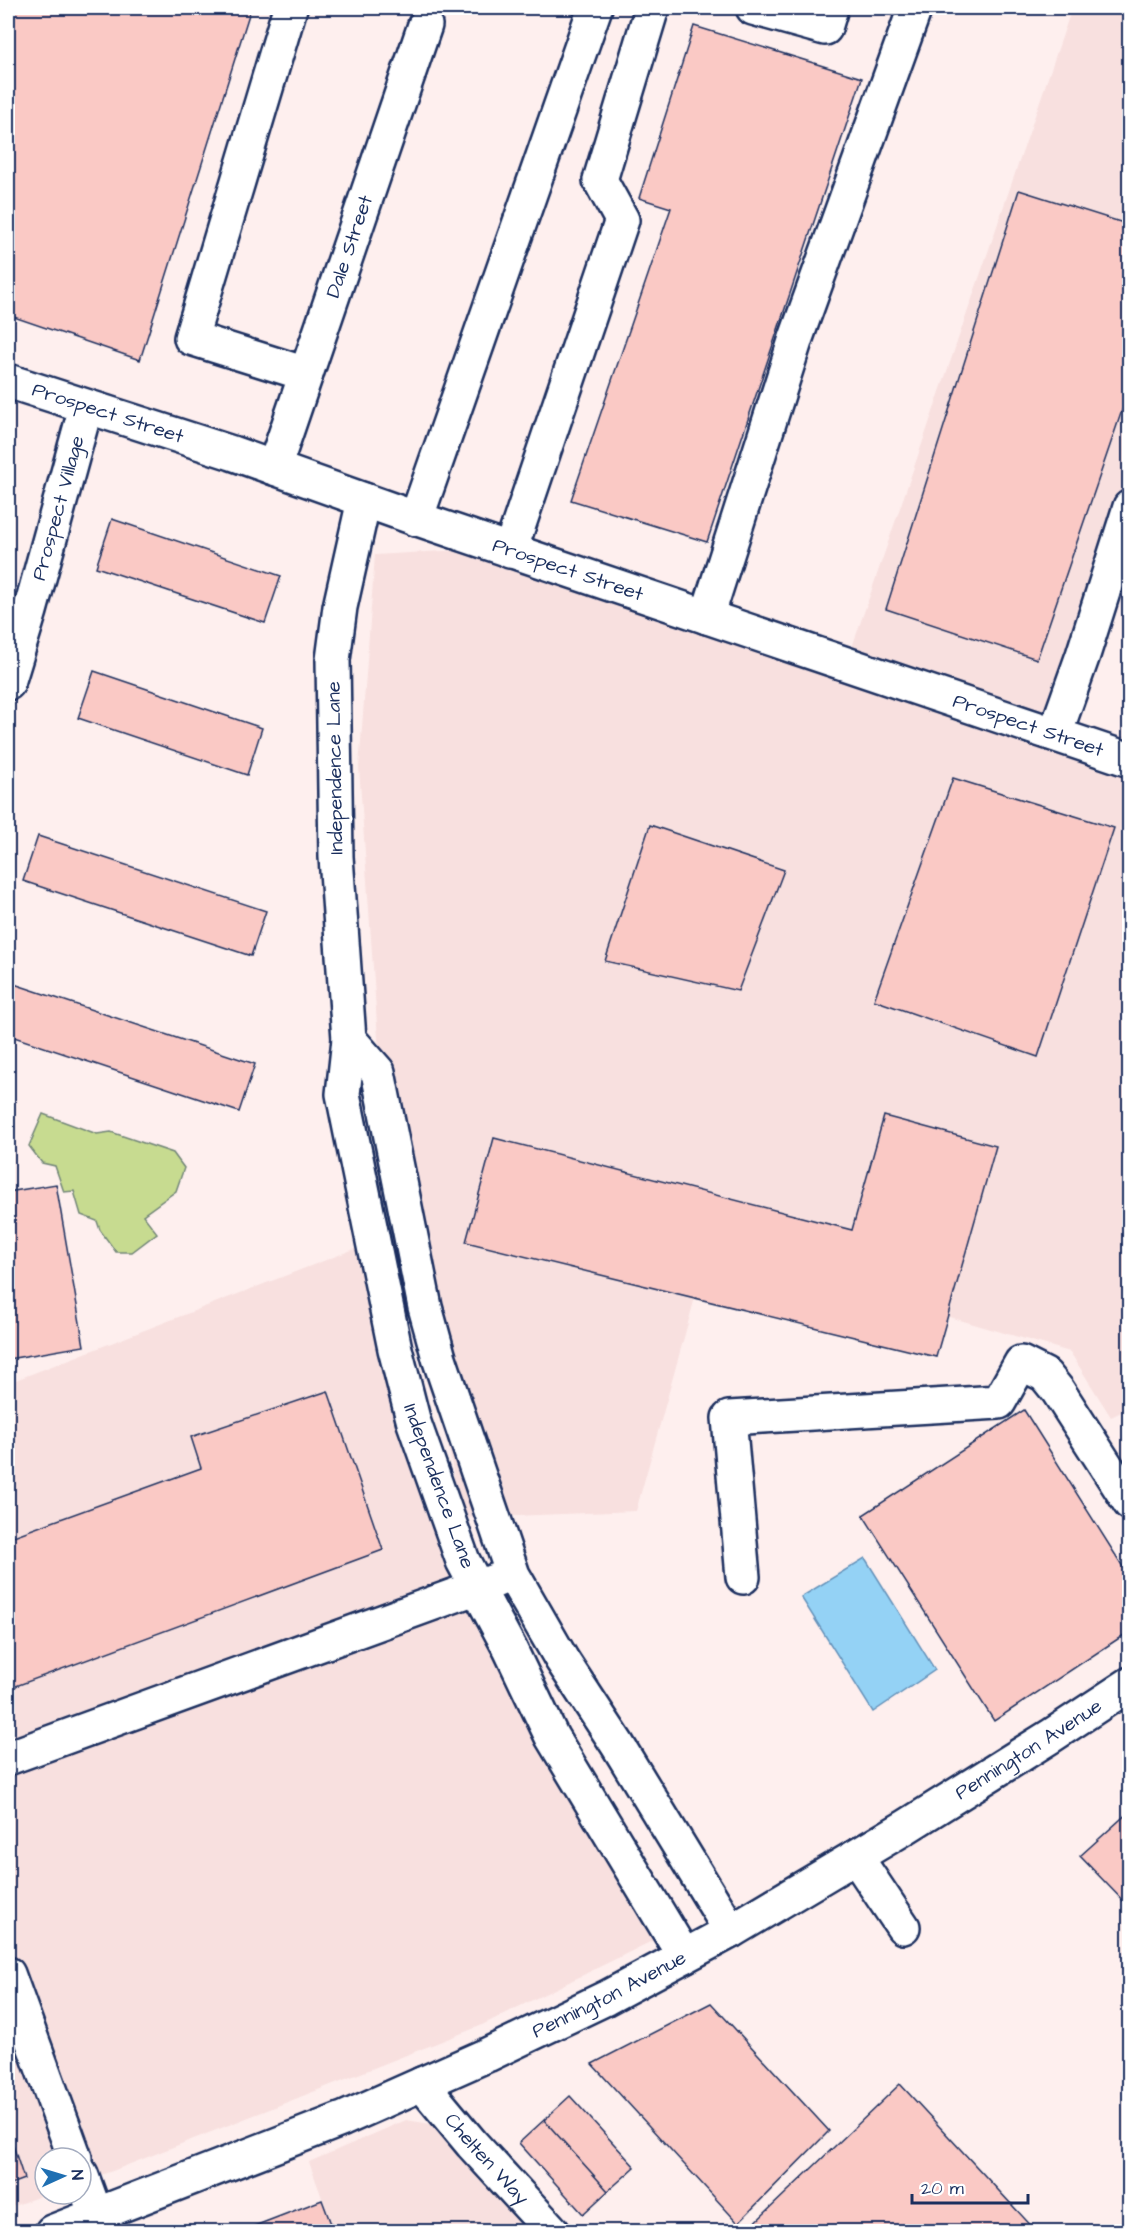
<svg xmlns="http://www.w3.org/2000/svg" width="1137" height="2239" font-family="'Architects Daughter',sans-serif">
<rect width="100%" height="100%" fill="#feefee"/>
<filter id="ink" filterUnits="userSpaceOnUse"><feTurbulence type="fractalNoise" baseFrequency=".0167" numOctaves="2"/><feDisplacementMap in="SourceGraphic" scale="12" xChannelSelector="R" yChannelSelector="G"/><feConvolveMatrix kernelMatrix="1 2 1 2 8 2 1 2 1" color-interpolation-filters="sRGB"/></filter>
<g filter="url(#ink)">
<path fill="#f8e0df" d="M1072,8H1129V516L1053,738L1129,764V1408L1111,1417L1070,1352L709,1247L636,1511L461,1518L378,1039L359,767L375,555L512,547L849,656Z
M357,1248L391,1391L478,1630L654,1940L480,2026L115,2170L81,2182V2158H45L46,2194L8,2208V1383Z
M406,2120L431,2124L532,2231H334L309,2162Z"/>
<path fill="#c7db90" stroke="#718577" stroke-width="1.5" d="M43,1114L97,1134L111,1132L173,1153L184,1168L176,1191L143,1215L157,1233L132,1252H116L100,1230L97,1221L81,1215L74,1191L64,1192L55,1166L42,1163L29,1146Z"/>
<path fill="#94d2f5" stroke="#6491b9" stroke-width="1.5" d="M865,1558L935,1670L873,1712L801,1597Z"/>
<path fill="#fac9c5" stroke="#1b2f5e" stroke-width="1.5" d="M8,8H251L140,360L8,315Z
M694,26L862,78L707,542L571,500L671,208L639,198Z
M1019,190L1130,225V387L1037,659L886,609Z
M112,519L281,576L265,623L96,567Z
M94,671L262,728L247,775L78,718Z
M953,778L1114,828L1038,1057L874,1000Z
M650,825L784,870L738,991L605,961Z
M38,836L266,911L251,956L23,881Z
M8,982L255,1064L239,1112L8,1035Z
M884,1116L996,1146L936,1357L466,1242L494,1138L852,1230Z
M56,1184L84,1346L8,1359V1192Z
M328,1391L383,1550L8,1689V1538L201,1468L191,1437Z
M1024,1410L1130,1578V1631L994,1721L863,1515Z
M1130,1811V1908L1080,1856Z
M711,2003L829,2131L738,2223L592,2064Z
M900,2084L1037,2232H745Z
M570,2096L635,2167L608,2191L544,2120Z
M544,2120L608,2191L583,2214L519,2143Z
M8,2130L24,2179L8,2185Z
M322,2200L334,2232H239Z"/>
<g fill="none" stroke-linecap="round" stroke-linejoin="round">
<defs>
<g id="minor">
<path d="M290,8L191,338L306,374"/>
<path d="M753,8L825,28L831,8"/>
<path id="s1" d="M8,381L232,453L409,516L1130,760"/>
<path id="s2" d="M274,468L425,25"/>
<path d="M416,519L595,8"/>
<path d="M510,551L622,220L600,180L652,8"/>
<path d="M707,617L796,338L915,8"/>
<path id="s3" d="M8,683L30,611L86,407"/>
<path d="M1055,734L1083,655L1130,507"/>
<path d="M349,1039L336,857L333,660L340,607L364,500"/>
<path d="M743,1577L729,1418L999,1402L1021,1363L1045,1375L1058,1391L1130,1503"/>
<path d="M8,1758L497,1580"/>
<path d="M856,1857L903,1927"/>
<path d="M684,1956L552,1737L510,1649L463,1561L414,1423L395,1349L343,1094L349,1039L378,1072L425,1307L439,1358L513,1575L562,1660L617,1744L731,1931"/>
<path d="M8,1974L75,2158"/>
<path id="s4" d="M422,2084L472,2144L553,2232"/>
<path d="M81,2174L96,2215"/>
</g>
<g id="major">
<path id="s5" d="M52,2232L343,2119L487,2055L606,1998L731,1931L904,1828L1051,1736L1130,1684"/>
</g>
</defs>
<use href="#minor" stroke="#1b2f5e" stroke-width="38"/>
<use href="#major" stroke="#1b2f5e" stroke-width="38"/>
<use href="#minor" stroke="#fff" stroke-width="33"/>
<use href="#major" stroke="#fff" stroke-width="33"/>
</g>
</g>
<g text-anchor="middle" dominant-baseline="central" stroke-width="6" stroke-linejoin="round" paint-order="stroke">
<g font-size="20" fill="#1b2f5e" stroke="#fff">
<text stroke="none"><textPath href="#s2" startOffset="234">Dale Street</textPath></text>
<text stroke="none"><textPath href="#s1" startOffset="105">Prospect Street</textPath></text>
<text stroke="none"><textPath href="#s3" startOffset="182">Prospect Village</textPath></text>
<text stroke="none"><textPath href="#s1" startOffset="591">Prospect Street</textPath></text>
<text stroke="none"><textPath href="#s1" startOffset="1077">Prospect Street</textPath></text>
<text transform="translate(335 768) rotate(-91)">Independence Lane</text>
<text transform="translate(439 1486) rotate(70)">Independence Lane</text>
<text stroke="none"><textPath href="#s5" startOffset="1092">Pennington Avenue</textPath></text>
<text stroke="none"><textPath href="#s5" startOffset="606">Pennington Avenue</textPath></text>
<text stroke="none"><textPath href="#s4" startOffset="99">Chelten Way</textPath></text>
</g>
</g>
<rect width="1137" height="2239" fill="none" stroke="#fff" stroke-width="30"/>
<rect x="15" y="15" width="1107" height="2209" fill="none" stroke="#1b2f5e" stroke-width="2" filter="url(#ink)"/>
<g transform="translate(63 2176) rotate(86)"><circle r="28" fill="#ffffff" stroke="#a4acbf" stroke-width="1.5"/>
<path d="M0-4.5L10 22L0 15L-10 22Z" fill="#1f6fb2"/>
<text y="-9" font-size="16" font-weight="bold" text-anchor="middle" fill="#1b2f5e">N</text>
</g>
<path d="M912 2194v9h116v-9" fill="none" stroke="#1b2f5e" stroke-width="3"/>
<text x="921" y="2194" font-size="18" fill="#1b2f5e" stroke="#ffffff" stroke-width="4.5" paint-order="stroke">20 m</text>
</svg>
